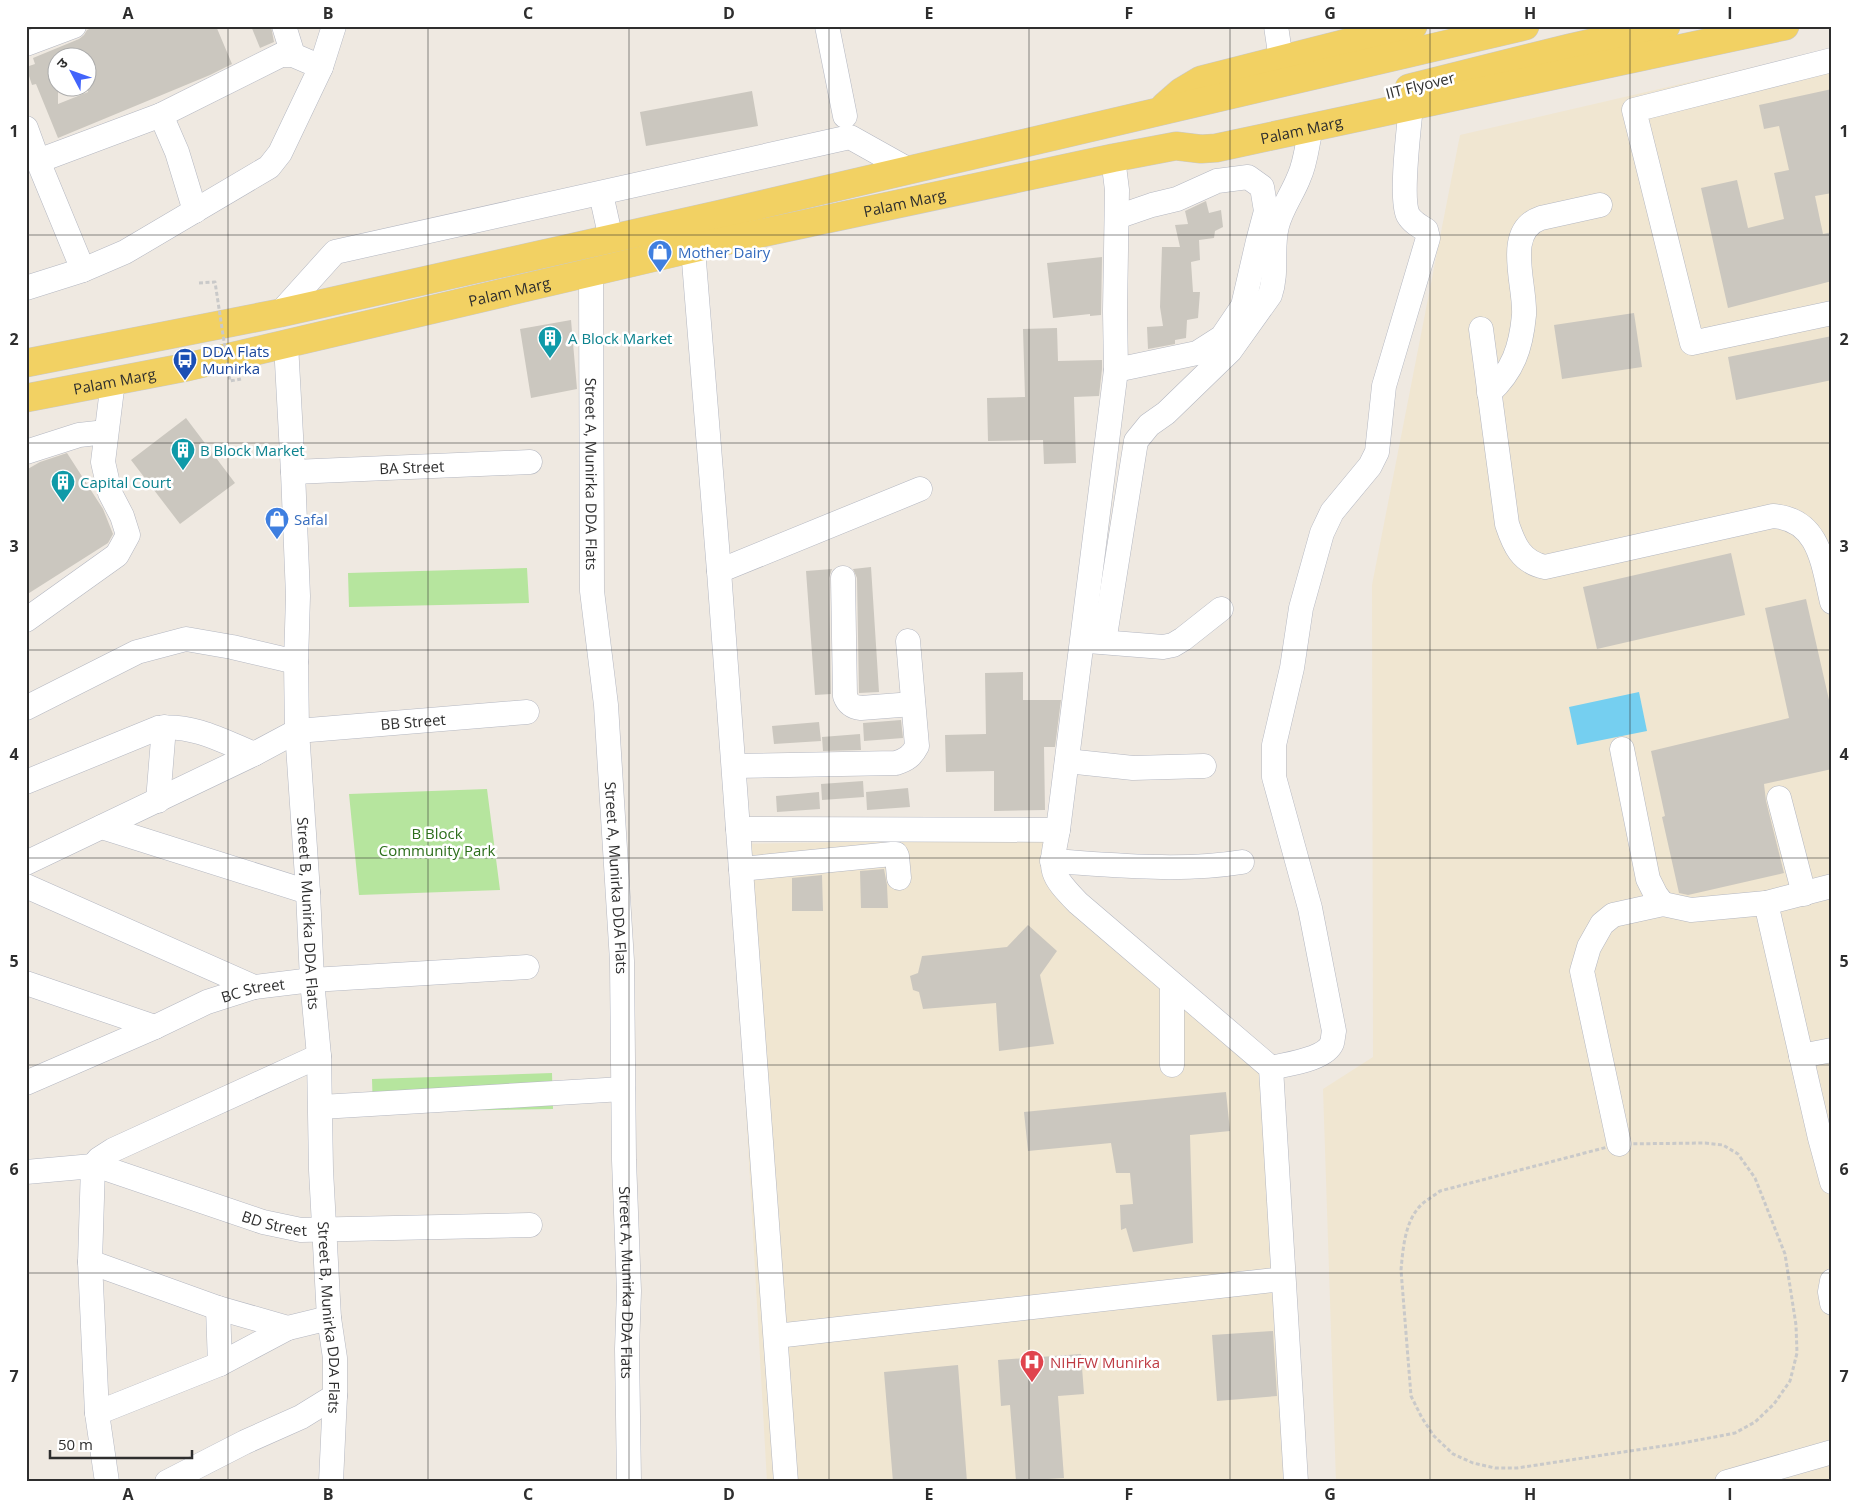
<svg xmlns="http://www.w3.org/2000/svg" width="1858" height="1508" font-family="'Open Sans','Noto Sans Devanagari',sans-serif">
<rect width="100%" height="100%" fill="#efe9e1"/>
<path fill="#f0e6d1" d="M1832,49V1482H1336L1323,1089L1373,1057L1372,585L1460,135Z
M1067,838L1061,874L1267,1055L1302,1482H767L731,844Z"/>
<path fill="#b6e59e" d="M527,568L529,603L349,607L348,573Z
M487,789L500,890L359,895L349,794Z
M552,1073L553,1109L373,1112L372,1079Z"/>
<path fill="#75cff0" d="M1639,692L1647,731L1577,745L1569,707Z"/>
<path fill="#cbc7bf" fill-rule="evenodd" d="M96,26H216L232,64L210,75L58,138L36,84L32,85L26,67L35,64L33,58L79,39L84,35L87,30ZM58,58H88V92L58,104Z
M251,26H271L274,42L260,48Z
M1832,89V193L1815,196L1823,234L1832,232V281L1728,308L1701,188L1737,180L1748,228L1784,219L1774,173L1789,170L1779,126L1764,129L1759,105Z
M752,91L758,126L646,146L640,112Z
M1206,201L1209,213L1221,210L1223,227L1215,231L1214,238L1199,240L1200,260L1191,262L1193,292H1200L1198,318L1187,320L1186,338L1175,340V344L1148,349L1147,327L1163,326L1160,307L1162,247H1180L1175,225L1188,224L1185,211Z
M1102,257L1101,315L1090,316V314L1053,318L1047,263Z
M1634,313L1642,367L1562,379L1554,325Z
M571,320L577,389L531,398L520,329Z
M1057,328L1058,361L1102,360V369L1099,396L1074,397L1076,463L1044,464L1043,440L988,441L987,398L1025,397L1023,329Z
M1832,336V380L1736,400L1728,357Z
M186,418L235,483L180,524L131,460Z
M67,453L103,509L113,534L108,543L26,595V470L40,462Z
M1731,553L1745,615L1597,649L1583,587Z
M871,567L879,692L859,693L857,578L853,569Z
M832,569L829,578L831,694L815,695L806,571Z
M1806,599L1832,713V769L1764,784L1766,801L1784,873L1688,895L1679,893L1662,817L1665,816L1651,751L1789,718L1765,608Z
M1023,672V700H1061L1055,747H1044L1045,810L994,811V771L946,772L945,735L986,734L985,673Z
M901,720L903,738L864,741L863,723Z
M819,722L821,741L774,744L772,726Z
M860,734L861,750L823,751L822,737Z
M863,781L864,797L822,800L821,784Z
M908,788L910,807L867,810L866,792Z
M819,792L820,809L777,812L776,796Z
M884,869L887,885L888,908H861L860,871Z
M822,875L823,911H792V878Z
M1028,925L1057,951L1040,975L1054,1044L999,1051L996,1003L923,1009L919,992L913,990L910,976L918,973L922,956L1007,947Z
M1226,1092L1230,1131L1190,1135L1193,1243L1133,1252L1126,1228L1121,1230L1120,1205L1133,1204L1130,1173H1116L1111,1143L1028,1151L1024,1112Z
M1273,1331L1277,1396L1217,1401L1212,1335Z
M1081,1354L1084,1394L1058,1396L1064,1478L1016,1481L1010,1405L1001,1406L998,1360Z
M958,1365L967,1482H893L884,1372Z"/>
<g fill="none" stroke-linecap="round" stroke-linejoin="round">
<defs>
<g id="minor">
<path d="M284,26L293,55"/>
<path d="M827,26L845,116"/>
<path d="M1276,26L1281,60"/>
<path d="M26,44L74,26"/>
<path d="M1832,60L1634,110L1692,343L1832,313"/>
<path d="M161,115L177,152L195,211"/>
<path d="M26,128L38,161L83,270"/>
<path d="M1113,158L1117,190L1115,311L1116,370L1058,830C1050,871 1048,872 1078,903L1271,1068L1296,1482"/>
<path d="M38,161L161,115L281,55H293L321,67"/>
<path d="M601,194L611,239"/>
<path d="M693,249L719,571L786,1482"/>
<path id="s1" d="M591,274L592,591L606,705L622,961L624,1160L629,1291L627,1349L629,1482"/>
<path d="M26,288L83,270L125,252L269,167L280,153L321,67L334,26"/>
<path d="M280,313L335,252L850,137L909,170"/>
<path d="M1481,329L1507,524C1514,545 1521,562 1545,567L1773,516C1820,519 1823,565 1832,602"/>
<path id="s2" d="M286,344L293,472L298,596L296,662L297,731L308,892L312,980L319,1056L321,1170L329,1318L335,1358V1396L331,1482"/>
<path d="M1116,370L1197,353L1222,337L1243,306L1258,241L1266,211L1262,187L1248,177L1217,181L1177,199L1152,205L1117,217"/>
<path d="M1489,393C1513,371 1521,348 1524,315C1526,285 1503,231 1541,218L1600,205"/>
<path d="M26,452L79,435L106,432"/>
<path id="s3" d="M293,472L530,462"/>
<path d="M719,571L920,489"/>
<path d="M843,578L845,696C848,704 852,707 861,708L913,704"/>
<path d="M26,620L117,555L128,535L122,516L110,493L103,462L113,381"/>
<path d="M1088,641L1163,647L1173,645L1183,639L1221,609"/>
<path d="M1104,642L1136,441L1149,425L1166,413L1230,351L1270,295C1278,272 1271,248 1277,226C1281,209 1293,193 1299,177C1306,162 1307,144 1311,128"/>
<path d="M26,708L137,652L186,639L232,647L296,662"/>
<path d="M1622,749L1648,879L1656,895L1663,904"/>
<path d="M1067,761L1133,768L1204,766"/>
<path d="M734,766L896,763C906,760 912,756 917,746L908,641"/>
<path d="M26,782L158,728C193,724 223,741 254,754"/>
<path d="M1779,798L1804,894"/>
<path d="M158,801L164,727"/>
<path d="M102,827L308,892"/>
<path d="M738,829L1058,830"/>
<path d="M1052,861C1115,865 1180,872 1242,862"/>
<path id="s4" d="M26,863L254,754L297,731L527,712"/>
<path d="M741,869L892,854H896L897,856L899,878"/>
<path d="M26,886L254,987"/>
<path d="M1766,903L1820,1138L1832,1182"/>
<path d="M26,983L155,1027"/>
<path d="M1172,984V1065"/>
<path d="M1801,1056L1832,1050"/>
<path d="M1271,1068C1286,1064 1325,1060 1332,1043C1333,1040 1333,1035 1334,1031L1310,908L1274,777V745L1292,668L1301,608L1322,533L1332,512L1370,466L1377,452L1384,386L1428,238L1426,230C1419,226 1412,222 1408,215C1400,198 1409,128 1411,106"/>
<path id="s5" d="M26,1083L155,1027L207,1002L254,987L312,980L527,967"/>
<path d="M321,1107L623,1089"/>
<path d="M1619,1144L1582,971L1589,947L1602,924L1613,915L1663,904L1691,910L1766,903L1832,886"/>
<path id="s6" d="M26,1172L93,1166L101,1167L263,1222L301,1230L530,1225"/>
<path d="M90,1262L218,1308L288,1328L329,1318"/>
<path d="M1832,1281L1830,1292L1832,1303"/>
<path d="M218,1308L220,1364"/>
<path d="M776,1336L1283,1279"/>
<path d="M97,1413L220,1364L288,1328"/>
<path d="M107,1482L97,1413L90,1262L93,1166L99,1159L113,1150L319,1056"/>
<path d="M167,1482L245,1442L301,1417L335,1396"/>
<path d="M1727,1482L1832,1452"/>
</g>
<g id="major">
<path d="M1409,88L1569,48L1666,26"/>
<path d="M1165,106L1181,92L1201,80L1413,26"/>
<path d="M26,363L280,313L717,215L1525,26"/>
<path id="s7" d="M26,398L187,367L720,242L1113,158L1176,146L1201,149L1216,148L1785,26"/>
</g>
</defs>
<use href="#minor" stroke="#b4b7c1" stroke-width="25"/>
<use href="#major" stroke="#c9c9c9" stroke-width="29"/>
<path stroke="#c9c9c9" stroke-width="3" stroke-dasharray="4 2.5" stroke-linecap="butt" d="M1705,1143L1723,1145L1738,1154L1755,1178L1785,1254L1796,1325L1797,1353L1790,1381L1774,1404L1755,1422L1735,1433L1683,1443L1517,1468H1495L1473,1463L1453,1454L1434,1436L1422,1418L1411,1396L1401,1270C1403,1248 1405,1221 1421,1205C1426,1200 1434,1196 1440,1191L1619,1144Z"/>
<use href="#minor" stroke="#fff" stroke-width="24"/>
<use href="#major" stroke="#f2d163" stroke-width="28"/>
<path stroke="#c9c9c9" stroke-width="3" stroke-dasharray="4 2.5" stroke-linecap="butt" d="M199,283L215,282L230,381L241,379"/>
</g>
<path fill="none" stroke="#2e2e2e" stroke-width="1" stroke-opacity="0.55" d="M228,26V1482M428,26V1482M629,26V1482M829,26V1482M1029,26V1482M1230,26V1482M1430,26V1482M1630,26V1482M26,235H1832M26,443H1832M26,650H1832M26,858H1832M26,1065H1832M26,1273H1832"/>
<defs>
<symbol id="shop-pin" viewBox="-11 -11 22 30"><path d="M0 17L-7.5 6A9.5 9.5 0 1 1 7.5 6Z" fill="#3f7fe0" stroke="#fff"/><path d="M-5-2.5h2.3a2.7 3.5 0 0 1 5.4 0H5L5.5 6h-11ZM-1.5-2.5h3a1.5 2.3 0 0 0-3 0Z" fill="#fff"/></symbol>
<symbol id="building-pin" viewBox="-11 -11 22 30"><path d="M0 17L-7.5 6A9.5 9.5 0 1 1 7.5 6Z" fill="#0f9aa8" stroke="#fff"/><path d="M-4-6H4V6H1V3H-1V6H-4ZM-2.5-4.3h1.7v1.8h-1.7ZM.8-4.3h1.7v1.8H.8ZM-2.5-1h1.7V.8h-1.7ZM.8-1h1.7V.8H.8Z" fill="#fff"/></symbol>
<symbol id="bus-pin" viewBox="-11 -11 22 30"><path d="M0 17L-7.5 6A9.5 9.5 0 1 1 7.5 6Z" fill="#1a4fb4" stroke="#fff"/><path d="M-5-6H5V4H4V6H2V4H-2V6H-4V4H-5ZM-3.5-4V0h7V-4ZM-3.5 1.2v1.5H-2V1.2ZM2 1.2v1.5H3.5V1.2Z" fill="#fff"/></symbol>
<symbol id="hospital-pin" viewBox="-11 -11 22 30"><path d="M0 17L-7.5 6A9.5 9.5 0 1 1 7.5 6Z" fill="#e0444e" stroke="#fff"/><path d="M-5-5h3v3.5h4V-5h3V5h-3V1.5h-4V5h-3Z" fill="#fff"/></symbol>
</defs>
<g fill-rule="evenodd">
<use href="#shop-pin" x="646" y="238" width="28" height="38"/>
<use href="#building-pin" x="536" y="324" width="28" height="38"/>
<use href="#bus-pin" x="171" y="346" width="28" height="38"/>
<use href="#building-pin" x="169" y="436" width="28" height="38"/>
<use href="#building-pin" x="49" y="468" width="28" height="38"/>
<use href="#shop-pin" x="263" y="505" width="28" height="38"/>
<use href="#hospital-pin" x="1018" y="1348" width="28" height="38"/>
</g>
<g text-anchor="middle" dominant-baseline="central" stroke-width="5" stroke-linejoin="round" paint-order="stroke">
<g font-size="15" fill="#2e2e2e" stroke="#fff">
<text transform="translate(1420 85) rotate(-14)">IIT Flyover</text>
<text stroke="none"><textPath href="#s7" startOffset="1305">Palam Marg</textPath></text>
<text stroke="none"><textPath href="#s7" startOffset="900">Palam Marg</textPath></text>
<text stroke="none"><textPath href="#s7" startOffset="495">Palam Marg</textPath></text>
<text stroke="none"><textPath href="#s7" startOffset="90">Palam Marg</textPath></text>
<text stroke="none"><textPath href="#s3" startOffset="119">BA Street</textPath></text>
<text stroke="none"><textPath href="#s1" startOffset="200">Street A, Munirka DDA Flats</textPath></text>
<text stroke="none"><textPath href="#s4" startOffset="418">BB Street</textPath></text>
<text stroke="none"><textPath href="#s1" startOffset="605">Street A, Munirka DDA Flats</textPath></text>
<text stroke="none"><textPath href="#s2" startOffset="570">Street B, Munirka DDA Flats</textPath></text>
<text stroke="none"><textPath href="#s5" startOffset="246">BC Street</textPath></text>
<text stroke="none"><textPath href="#s6" startOffset="258">BD Street</textPath></text>
<text stroke="none"><textPath href="#s1" startOffset="1010">Street A, Munirka DDA Flats</textPath></text>
<text stroke="none"><textPath href="#s2" startOffset="975">Street B, Munirka DDA Flats</textPath></text>
</g>
<g font-size="15" fill="#366cbe" stroke="#fff" text-anchor="start">
<text x="678" y="252">Mother Dairy</text>
<text x="294" y="519">Safal</text>
</g>
<g font-size="15" fill="#0d838f" stroke="#fff" text-anchor="start">
<text x="568" y="338">A Block Market</text>
<text x="200" y="450">B Block Market</text>
<text x="80" y="482">Capital Court</text>
</g>
<g font-size="15" fill="#164399" stroke="#fff" text-anchor="start">
<text x="202" y="351">DDA Flats<tspan x="202" dy="17">Munirka</tspan></text>
</g>
<g font-size="15" fill="#2c6e1b" stroke="#fff">
<text x="437" y="833">B Block<tspan x="437" dy="17">Community Park</tspan></text>
</g>
<g font-size="15" fill="#be3a42" stroke="#fff" text-anchor="start">
<text x="1050" y="1362">NIHFW Munirka</text>
</g>
</g>
<rect width="1858" height="1508" fill="none" stroke="#ffffff" stroke-width="55"/>
<g transform="translate(72 72) rotate(311)"><circle r="24" fill="#ffffff" stroke="#ababab"/>
<path d="M0-4L9 19L0 12L-9 19Z" fill="#4264fb"/>
<text y="-8" font-size="14" font-weight="bold" text-anchor="middle" fill="#2e2e2e">उ</text>
</g>
<path d="M50 1450v8h142v-8" fill="none" stroke="#2e2e2e" stroke-width="2.5"/>
<text x="58" y="1450" font-size="15" fill="#2e2e2e" stroke="#ffffff" stroke-width="4" paint-order="stroke">50 m</text>
<rect x="28" y="28" width="1802" height="1452" fill="none" stroke="#2e2e2e" stroke-width="2"/>
<g font-size="16" text-anchor="middle" font-weight="bold" fill="#2e2e2e">
<text x="128" y="19">A</text>
<text x="328" y="19">B</text>
<text x="528" y="19">C</text>
<text x="729" y="19">D</text>
<text x="929" y="19">E</text>
<text x="1129" y="19">F</text>
<text x="1330" y="19">G</text>
<text x="1530" y="19">H</text>
<text x="1730" y="19">I</text>
<text x="14" y="137">1</text>
<text x="1844" y="137">1</text>
<text x="14" y="345">2</text>
<text x="1844" y="345">2</text>
<text x="14" y="552">3</text>
<text x="1844" y="552">3</text>
<text x="14" y="760">4</text>
<text x="1844" y="760">4</text>
<text x="14" y="967">5</text>
<text x="1844" y="967">5</text>
<text x="14" y="1175">6</text>
<text x="1844" y="1175">6</text>
<text x="14" y="1382">7</text>
<text x="1844" y="1382">7</text>
<text x="128" y="1500">A</text>
<text x="328" y="1500">B</text>
<text x="528" y="1500">C</text>
<text x="729" y="1500">D</text>
<text x="929" y="1500">E</text>
<text x="1129" y="1500">F</text>
<text x="1330" y="1500">G</text>
<text x="1530" y="1500">H</text>
<text x="1730" y="1500">I</text>
</g>
</svg>
